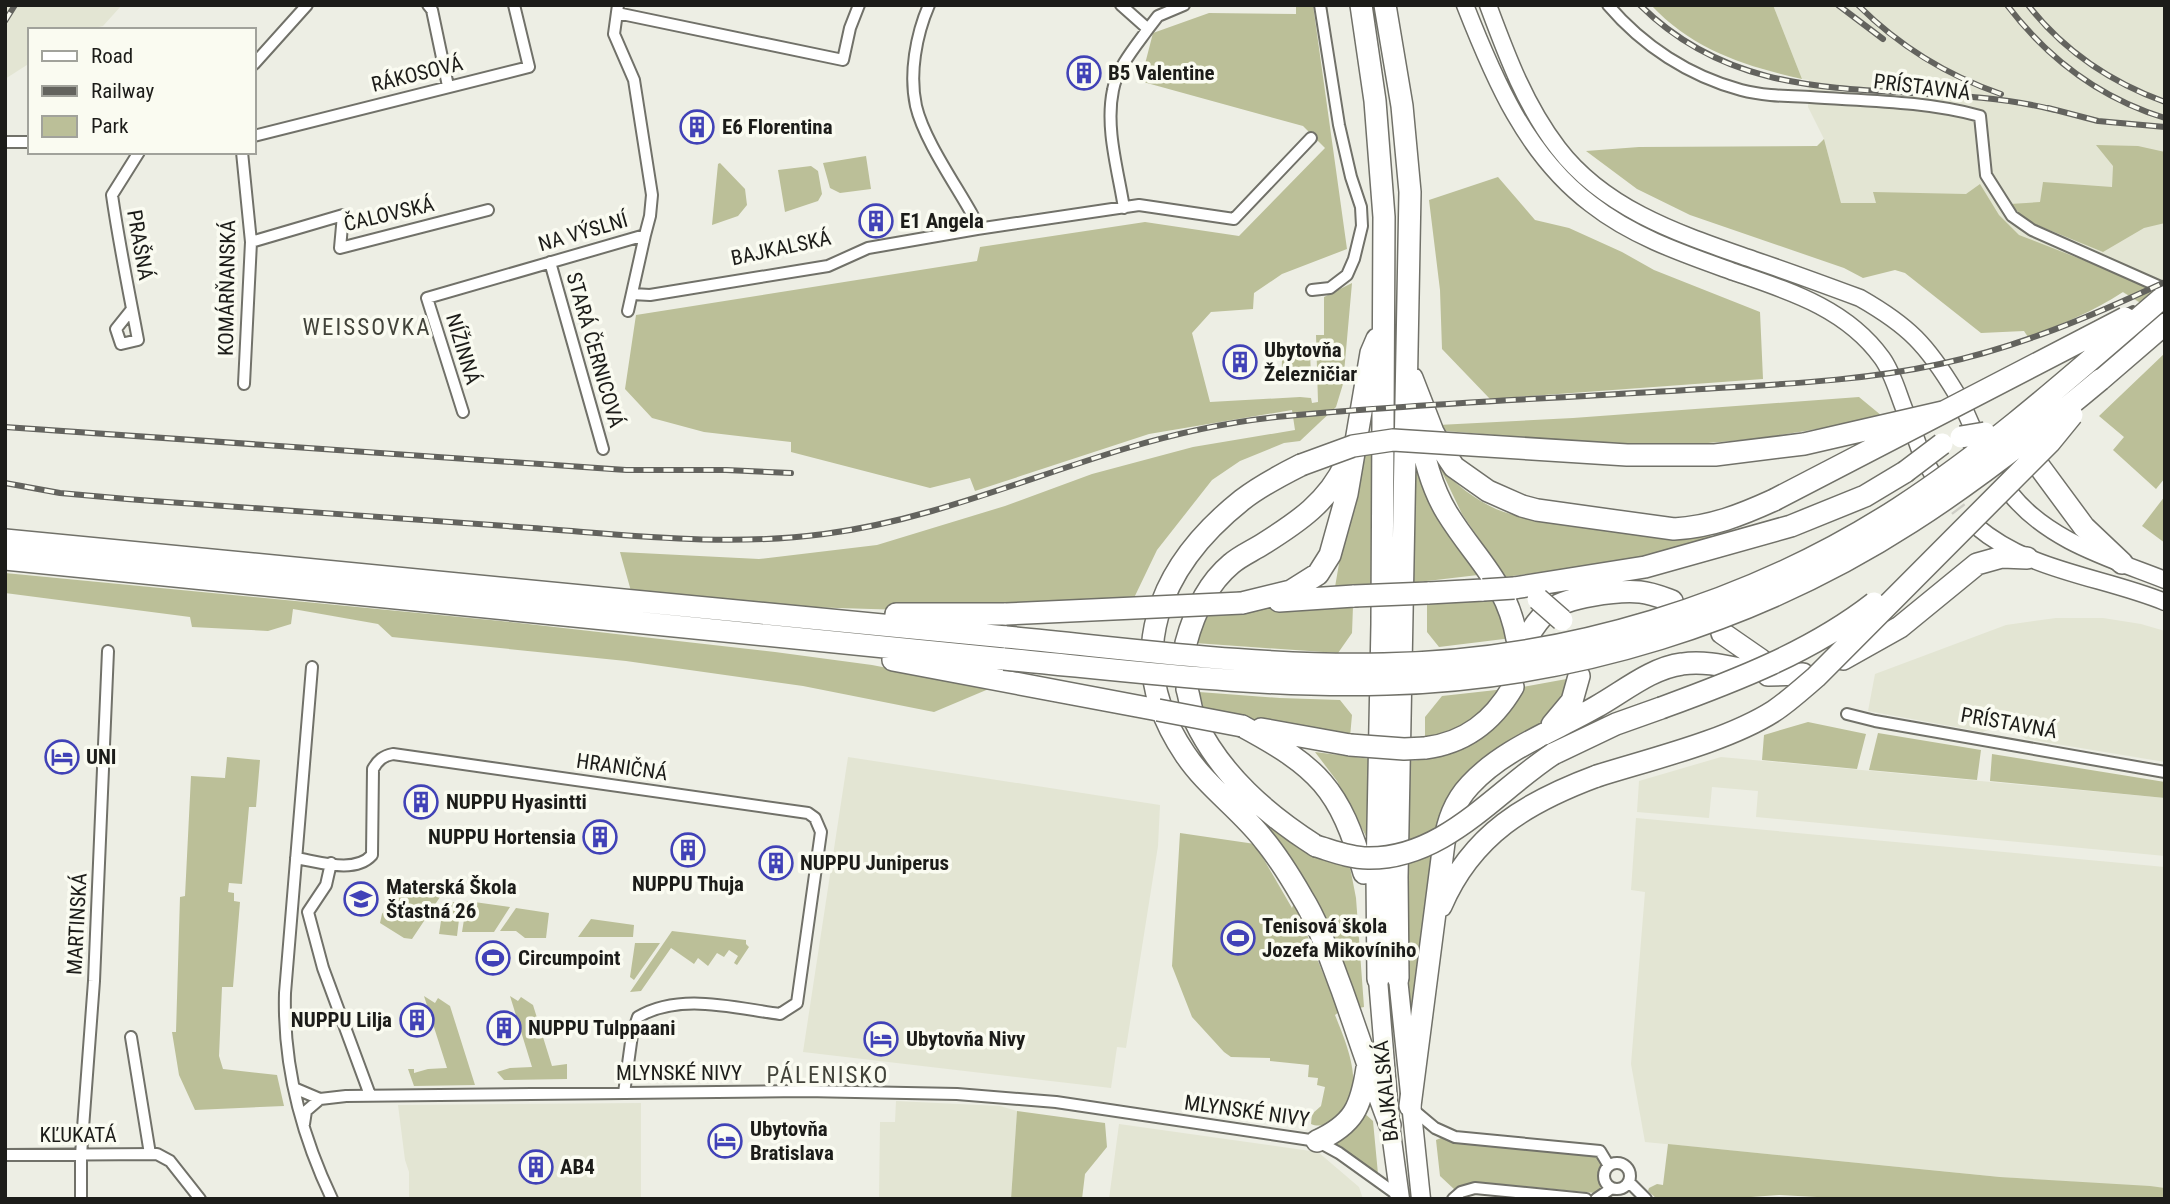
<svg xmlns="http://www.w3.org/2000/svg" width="2170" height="1204" font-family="'Roboto Condensed',sans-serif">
<rect width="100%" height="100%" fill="#edeee4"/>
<path fill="#e3e5d3" d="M5,5H122L103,26L85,30H30V63L5,79Z
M1773,5H2165V319L2122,292L1841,203L1824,139L1808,107L1809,80L1802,79Z
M2056,618H2103L2141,624L2165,631V762L2026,739L2017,732L2014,723L1999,721L1993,728L1983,732L1868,711L1875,674L2006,625Z
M848,757L1160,805L1158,846L1126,1048L1117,1047L1111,1088L803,1052Z
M1721,757L2165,798V856L1756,817L1758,791L1712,787L1709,818L1637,812L1639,781Z
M1636,818L2165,867V1188L2000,1177L1645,1142L1631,1064L1645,892L1631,890Z
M896,1101L1000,1106L1017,1111L1011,1199H879L880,1122H895Z
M641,1103V1199H409V1172L405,1160L398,1105Z
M1119,1124L1318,1152L1359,1187L1363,1199H1109Z"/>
<path fill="#bbbf98" d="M1296,5H1313L1347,249L1282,274L1254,293L1253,309L1211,312L1192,333L1210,402L1300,397L1311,398L1312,403L1318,402L1316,335H1324V297L1352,283L1343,384L1336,407L1300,441L1284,443L1240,461L1212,480L1157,550L1133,600L937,611L805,607L631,591L620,552L759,559L877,545L1005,506L1092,474L1193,447L1295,430L1292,410L1149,434L975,491L970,478L930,488L791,452V442L704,432L652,418L625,389L636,315L977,261L980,247L1145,222L1239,236L1325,148L1303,126L1136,80L1145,64L1153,33L1209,13L1296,14Z
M1651,5H1773L1802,79C1745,66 1693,50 1651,5Z
M1824,139L1841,203H1876L1873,192L1966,194L1980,184L1999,215L2019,235L2132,279L2165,295V318L2123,292C2092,312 2061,325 2028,337L2024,331L1981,333L1905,273L1895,270L1863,278L1844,268L1690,215L1637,189L1586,151L1639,147L1817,146Z
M2096,145L2138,146L2165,152V223L2144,228L2103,252L2027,221L2010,204L2040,202L2043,182L2112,187L2113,166Z
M866,156L871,189L840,193L830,188L823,163Z
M720,163L745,189L747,205L738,216L712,225L718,164Z
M811,166L818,171L822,194L818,201L785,212L778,170Z
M1498,177L1535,220L1569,228L1622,252L1654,270L1760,312L1763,379L1490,399L1442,349L1440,290L1429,200Z
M1293,348H1299L1310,353L1311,375L1306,380L1291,379L1282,368C1281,358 1284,351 1293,348Z
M2165,353V478L2156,489L2113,450L2124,437L2099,416Z
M1859,397L1882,416C1813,431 1743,443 1672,445C1597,447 1519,436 1444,431L1438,425L1573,418Z
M1365,455H1373L1374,585L1335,587L1357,459Z
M1410,460H1418L1431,502L1451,540L1478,575L1410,583Z
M1440,468C1457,485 1474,499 1496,509C1522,520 1553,521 1581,525C1624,531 1666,539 1710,536L1711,541L1638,559L1505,577L1462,514Z
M2165,496V543L2142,526Z
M5,573L501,621L775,652L872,665L991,688L934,712L803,686L626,661L392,637L378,624L293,609L291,624L268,631L192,627L190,617L5,593Z
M1477,599L1500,601L1512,638L1439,647L1427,632V600Z
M1353,606L1352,633L1338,653L1195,643L1204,611Z
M1572,678L1566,697L1550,718L1458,784L1412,1047L1405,963L1407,761C1459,758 1500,736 1522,687Z
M1505,689L1472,725L1425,741V717L1442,696Z
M1199,692L1280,698L1340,700L1352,715L1350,737L1204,710Z
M1808,722L1866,734L1857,769L1762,760L1764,735Z
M1878,733L1981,750L1977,780L1869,770Z
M1315,752L1371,759L1368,840L1337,781Z
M1992,754L2165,782V798L1990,781Z
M227,757L260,760L256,807H249L242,884L229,883L228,892L234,893V901L240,902L233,987H222L219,1056L223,1069L277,1075L284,1106L195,1110L179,1075L172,1032H176L180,897L185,896L191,776L225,778Z
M1267,826C1294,844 1318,859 1350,867L1356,898L1364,1007L1359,1008L1330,925Z
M1180,833L1255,844L1292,908L1294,903L1339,1012L1335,1015C1347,1045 1369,1094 1336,1118C1328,1124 1320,1128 1311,1124L1312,1114L1321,1106L1325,1087L1317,1085L1318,1078L1308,1077L1309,1065L1270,1061V1058L1231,1057L1224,1052L1192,1017L1172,966Z
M398,890L440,897L412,939L404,938L380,923L382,914Z
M444,901L461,903L457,936L439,934Z
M467,901L510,907L494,932H462Z
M516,908L549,913L546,938H525L516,931H500Z
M591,919L634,925L633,937H578Z
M672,931L746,940V944L749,947L737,965L734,963L738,956L729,950L724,957L717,953L708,966L698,958L694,964L671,948L641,991L630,992Z
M635,943H660L634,980L630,977Z
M424,996L435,1003L438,998L450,1006L475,1085L414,1086L408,1069H414V1073L428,1069L447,1068Z
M510,996L518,1001L521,997L533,1005L552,1066L567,1064V1079L504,1080L497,1072L510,1068L532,1067Z
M1017,1111L1105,1123L1107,1147L1085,1174L1082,1199H1011Z
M1362,1111L1373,1121L1378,1174L1334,1143Z
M1441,1138L1598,1156C1603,1167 1599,1177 1601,1190L1595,1193L1478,1182L1455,1190L1440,1176L1436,1140Z
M1668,1144L2000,1177L2150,1186L2165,1188V1199H1855L1779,1195L1723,1199H1657L1648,1191L1649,1188L1657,1184L1663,1185Z"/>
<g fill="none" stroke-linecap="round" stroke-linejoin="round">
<path stroke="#cecec6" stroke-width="16" stroke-dasharray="16 8" stroke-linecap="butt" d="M1943,489L1959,510"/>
<defs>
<path id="street" d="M428,5L432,10L448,86
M929,5C916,35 909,74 916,106C924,140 956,185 973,216L977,229L1139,205L1234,219L1311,138
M1121,5L1148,29C1135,47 1117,68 1113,90C1105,128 1118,170 1124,208
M1608,5C1643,46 1689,76 1741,90C1764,96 1787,96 1810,97C1867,101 1925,101 1980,116L1986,175L2012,216L2032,230L2165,289
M617,13L843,60L850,28L859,5
M1148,29L1158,16L1184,5
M254,64L307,5
M254,136L529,67L514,5
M5,142H30
M242,152L251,242L244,384
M251,242L343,215L340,248L488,210
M550,262L603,449
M1312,290L1330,288L1347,275L1354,259L1362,226L1361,207L1351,177L1339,125L1320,5
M632,294L650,295L828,266L868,248L977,229
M132,309L116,329L121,344L138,340C129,292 119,244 112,195L139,152
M628,311L645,235
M463,412L427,298L645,235L650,216L652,195L634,80L614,34L618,5
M312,667L285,993C283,1065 301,1134 332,1199
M1847,714L1875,721L2165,772
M296,858C320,862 355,874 372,855L373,769C378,760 383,756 393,754L808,813L815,818L821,832L797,1003L780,1014C734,1008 680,992 638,1017L632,1035L624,1093
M331,863L326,885L308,912L323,968L370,1095
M131,1037L150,1154
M294,1088L320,1099L346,1096L805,1091L957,1094L1056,1102L1317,1141L1339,1153L1399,1196
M1410,1107L1435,1128L1455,1137L1600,1151L1609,1166
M304,1124L306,1111L320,1099
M5,1155L157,1154L170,1161L200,1199
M1604 1176a13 13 0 1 1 26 0a13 13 0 1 1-26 0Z
M1629,1182L1646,1199
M81,1199V1155L94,981L108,651
M1453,1199L1461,1192L1475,1188L1586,1199
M1596,1199L1612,1188"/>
<path id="secondary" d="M1465,5C1494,79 1526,155 1591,204C1633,237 1684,254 1734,272C1789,291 1846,308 1882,358C1893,373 1898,394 1905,411
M1488,5C1507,56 1525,105 1558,148C1606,211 1683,235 1754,260C1790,272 1825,285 1860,298C1909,326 1927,345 1956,393
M1966,413L1977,438
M1916,439L1920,450
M1928,466L1932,473
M2010,493C2048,541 2109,558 2165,580
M1976,526C2030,572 2101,576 2165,602"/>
<path id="primary" d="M1398,978L1421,1199
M1378,979L1390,1125L1400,1199"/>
<path id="highway" d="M1361,5L1375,101L1384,217L1382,624L1377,875L1378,979
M1385,5L1402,106L1410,192L1397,877L1398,978
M1412,378L1433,432L1444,452L1454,467L1488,491L1522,506L1537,510L1674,529C1711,527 1741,515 1774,500
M2100,380L2165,324
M1418,427C1424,456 1431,487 1447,513C1476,560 1507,582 1517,639
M1301,465C1281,475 1260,486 1242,500C1158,567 1120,658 1185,754C1206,786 1241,810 1264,840C1278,857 1291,878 1302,897C1320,926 1330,959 1342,990C1358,1035 1373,1081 1390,1125
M2039,466L2084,527L2122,563
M5,540L1006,637
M5,559L1004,659
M1514,588L1645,567L1791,526L1865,496L1905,472
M1428,593L1483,590
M1279,601L1354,596
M1242,603L1291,591L1318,574L1330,555L1347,494L1371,353L1377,339
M896,614H1006
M1722,633L1761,660
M1527,638C1533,628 1539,618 1548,611C1566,597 1617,590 1640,592C1651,593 1661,597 1672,601
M1186,643C1194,613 1207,584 1231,564C1240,556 1252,551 1263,544C1298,522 1328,502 1346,463
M1843,659L1900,627L1977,564L2002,557L2027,558
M893,660L1158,710
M1768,675L1803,674
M1187,689C1190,699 1191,711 1195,721C1221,775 1266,814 1316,846
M1552,725L1572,701L1579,676
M1242,726C1318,767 1340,788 1364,873
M1261,729L1350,745
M1425,748C1466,743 1493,721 1513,687
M1553,754L1616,724L1661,708
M1441,906C1472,834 1527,802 1597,776
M1410,1106L1444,843C1448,821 1454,802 1470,785C1503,749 1554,731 1596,707C1623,692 1651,668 1682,664C1701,661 1721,665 1740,669
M1317,1141C1354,1124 1361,1107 1367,1068"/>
</defs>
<use href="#street" stroke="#717169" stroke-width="14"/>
<use href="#secondary" stroke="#717169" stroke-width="19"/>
<use href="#primary" stroke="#717169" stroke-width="21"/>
<use href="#highway" stroke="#717169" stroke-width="24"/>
<use href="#street" stroke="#fff" stroke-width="10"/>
<use href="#secondary" stroke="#fff" stroke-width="16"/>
<use href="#primary" stroke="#fff" stroke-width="18"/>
<use href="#highway" stroke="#fff" stroke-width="21"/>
<defs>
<path id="rail" d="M1640,5C1758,122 1910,74 2055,110
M1838,5L1883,39
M1858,5C1899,46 1946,75 2001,94
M2007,5C2048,59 2100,98 2165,118
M2028,5C2064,51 2110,82 2165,102
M5,21L15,5
M2048,108L2098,121L2165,127
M2081,331L2133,308
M5,427L626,470H726L791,473
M5,483L60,493L127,499C262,509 397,518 533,528C629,535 727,547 824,534C927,521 1024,479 1124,449C1177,433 1231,421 1287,416C1425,403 1564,398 1702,389C1782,384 1862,381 1940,364C2019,347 2092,316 2165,282"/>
</defs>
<use href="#rail" stroke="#63635e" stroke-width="6"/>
<use href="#rail" stroke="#fafbf1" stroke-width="3.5" stroke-dasharray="10" stroke-linecap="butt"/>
<defs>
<path id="highway-bridge" d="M1961,437L1985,433
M1301,465L1353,446L1393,440L1627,455H1715L1804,444L1943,412
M1905,472L1942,444
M1774,500L2125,318
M1483,590L1514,588
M1354,596L1428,593
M1538,599L1562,620
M1006,614L1242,603
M1006,637C1132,649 1258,667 1384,664C1563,661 1749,605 1899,508C1993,447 2076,372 2161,299
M1004,659C1131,671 1259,688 1387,684C1571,679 1756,622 1911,522C1978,479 2039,431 2100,380
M1661,708C1735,681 1811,652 1874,603
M1158,710L1242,726
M1350,745L1404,749L1425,748
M1597,776C1651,759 1727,741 1774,711C1789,701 1802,689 1816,677L2050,442L2072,415
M1316,846C1333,851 1350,858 1368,858C1444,859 1495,792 1553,754"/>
</defs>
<use href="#highway-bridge" stroke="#717169" stroke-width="24" stroke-linecap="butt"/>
<use href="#highway-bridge" stroke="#fff" stroke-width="21"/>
</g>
<defs>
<symbol id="building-ring" viewBox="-11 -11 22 22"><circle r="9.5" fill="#fafbf1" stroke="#4142b7" stroke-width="1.5"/><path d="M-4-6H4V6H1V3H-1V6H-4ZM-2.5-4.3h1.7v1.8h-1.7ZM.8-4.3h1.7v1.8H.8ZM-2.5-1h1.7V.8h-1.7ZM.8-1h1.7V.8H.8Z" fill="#4142b7"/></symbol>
<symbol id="hotel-ring" viewBox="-11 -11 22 22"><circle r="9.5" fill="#fafbf1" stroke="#4142b7" stroke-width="1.5"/><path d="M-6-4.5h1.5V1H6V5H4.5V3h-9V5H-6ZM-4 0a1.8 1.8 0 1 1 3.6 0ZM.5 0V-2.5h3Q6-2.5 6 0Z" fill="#4142b7"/></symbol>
<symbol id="school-ring" viewBox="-11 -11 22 22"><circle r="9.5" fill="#fafbf1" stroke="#4142b7" stroke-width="1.5"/><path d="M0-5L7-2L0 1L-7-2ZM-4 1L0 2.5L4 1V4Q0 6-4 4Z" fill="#4142b7"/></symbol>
<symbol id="stadium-ring" viewBox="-11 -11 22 22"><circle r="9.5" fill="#fafbf1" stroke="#4142b7" stroke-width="1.5"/><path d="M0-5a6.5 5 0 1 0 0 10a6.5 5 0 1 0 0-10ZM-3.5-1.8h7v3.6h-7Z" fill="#4142b7"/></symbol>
</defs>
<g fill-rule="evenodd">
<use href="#building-ring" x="1065" y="54" width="38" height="38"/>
<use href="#building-ring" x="678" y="108" width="38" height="38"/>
<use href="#building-ring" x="857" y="202" width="38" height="38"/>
<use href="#building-ring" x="1221" y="343" width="38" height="38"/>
<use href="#hotel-ring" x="43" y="738" width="38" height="38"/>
<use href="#building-ring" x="402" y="783" width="38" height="38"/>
<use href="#building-ring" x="581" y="818" width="38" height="38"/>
<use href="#building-ring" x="669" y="831" width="38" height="38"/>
<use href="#building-ring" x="757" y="844" width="38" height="38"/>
<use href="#school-ring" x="342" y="880" width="38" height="38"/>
<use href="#stadium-ring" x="1219" y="919" width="38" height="38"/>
<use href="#stadium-ring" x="474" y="939" width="38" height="38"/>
<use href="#building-ring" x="398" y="1001" width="38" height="38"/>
<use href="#building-ring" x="485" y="1009" width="38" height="38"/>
<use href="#hotel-ring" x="862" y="1020" width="38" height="38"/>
<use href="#hotel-ring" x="706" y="1122" width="38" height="38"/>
<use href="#building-ring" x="517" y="1148" width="38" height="38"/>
</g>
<g text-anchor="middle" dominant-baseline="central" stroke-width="7" stroke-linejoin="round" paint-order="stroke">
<g font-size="21" font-weight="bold" fill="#1c1c19" stroke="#fafbf1" text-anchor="start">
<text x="1108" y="73">B5 Valentine</text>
<text x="722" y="127">E6 Florentina</text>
<text x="900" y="221">E1 Angela</text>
<text x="1264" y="350">Ubytovňa<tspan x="1264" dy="24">Železničiar</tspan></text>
<text x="86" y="757">UNI</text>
<text x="446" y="802">NUPPU Hyasintti</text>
<text x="576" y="837" text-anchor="end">NUPPU Hortensia</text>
<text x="800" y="863">NUPPU Juniperus</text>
<text x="688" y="884" text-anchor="middle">NUPPU Thuja</text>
<text x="386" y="887">Materská Škola<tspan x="386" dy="24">Šťastná 26</tspan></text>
<text x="1262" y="926">Tenisová škola<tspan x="1262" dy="24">Jozefa Mikovíniho</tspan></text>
<text x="518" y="958">Circumpoint</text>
<text x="392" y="1020" text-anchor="end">NUPPU Lilja</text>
<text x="528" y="1028">NUPPU Tulppaani</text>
<text x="906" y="1039">Ubytovňa Nivy</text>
<text x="750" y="1129">Ubytovňa<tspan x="750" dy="24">Bratislava</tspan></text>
<text x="560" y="1167">AB4</text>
</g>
<g font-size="21" fill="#1c1c19" stroke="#fafbf1">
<text transform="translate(417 74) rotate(-14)">RÁKOSOVÁ</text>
<text transform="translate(1922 87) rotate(7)">PRÍSTAVNÁ</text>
<text transform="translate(389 214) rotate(-13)">ČALOVSKÁ</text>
<text transform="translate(583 232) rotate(-16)">NA VÝSLNÍ</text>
<text transform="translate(140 245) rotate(80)">PRAŠNÁ</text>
<text transform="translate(781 248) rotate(-12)">BAJKALSKÁ</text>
<text transform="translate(227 288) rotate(-89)">KOMÁRŇANSKÁ</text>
<text transform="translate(463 349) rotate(73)">NÍŽINNÁ</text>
<text transform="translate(595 350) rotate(74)">STARÁ ČERNICOVÁ</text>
<text transform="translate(2009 723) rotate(10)">PRÍSTAVNÁ</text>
<text transform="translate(622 767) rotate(8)">HRANIČNÁ</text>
<text transform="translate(77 924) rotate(-87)">MARTINSKÁ</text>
<text x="679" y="1073">MLYNSKÉ NIVY</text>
<text transform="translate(1386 1091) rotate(-96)">BAJKALSKÁ</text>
<text transform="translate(1247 1111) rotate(8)">MLYNSKÉ NIVY</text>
<text x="78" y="1135">KĽUKATÁ</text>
</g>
<g font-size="23" letter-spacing="2" fill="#42433a" stroke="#fafbf1">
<text x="367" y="327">WEISSOVKA</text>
<text x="828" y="1075">PÁLENISKO</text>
</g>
</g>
<rect width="2170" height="1204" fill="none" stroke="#1c1c19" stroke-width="14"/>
<rect x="28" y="28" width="228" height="126" fill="#fafbf1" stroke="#a1a29b" stroke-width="2"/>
<rect x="42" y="51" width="35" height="10" fill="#ffffff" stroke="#a1a29b" stroke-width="2"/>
<text x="91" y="63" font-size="21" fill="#1c1c19">Road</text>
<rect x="42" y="86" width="35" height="10" fill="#63635e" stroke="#a1a29b" stroke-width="2"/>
<text x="91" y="98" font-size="21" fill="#1c1c19">Railway</text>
<rect x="42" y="116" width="35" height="21" fill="#bbbf98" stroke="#a1a29b" stroke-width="2"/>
<text x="91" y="133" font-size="21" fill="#1c1c19">Park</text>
</svg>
